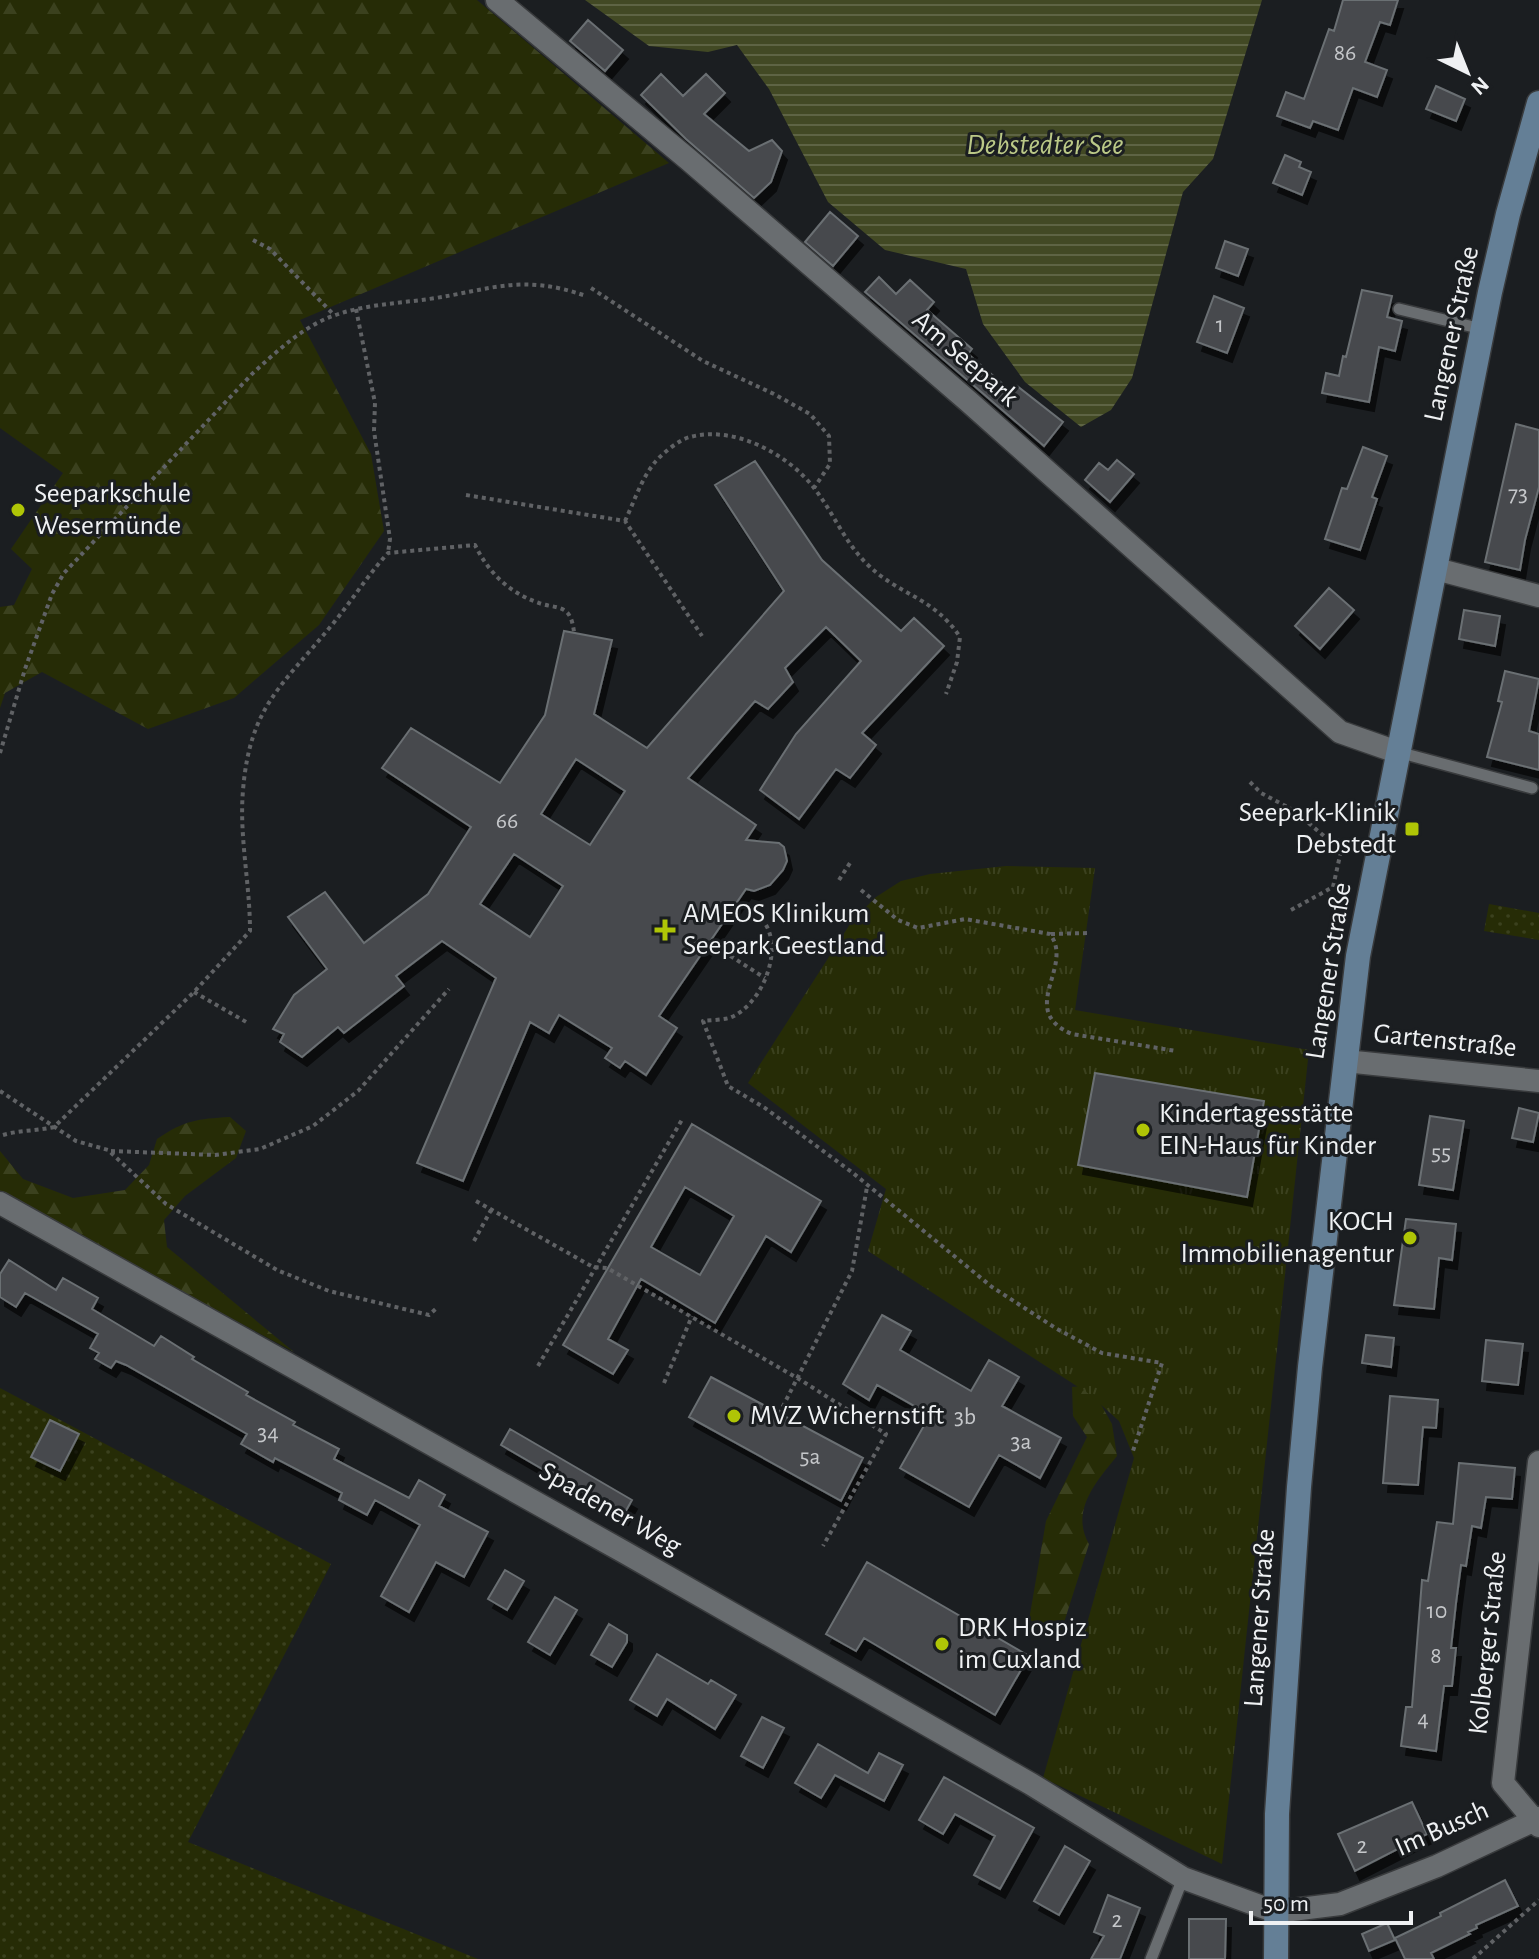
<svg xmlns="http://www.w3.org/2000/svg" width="1539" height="1959" font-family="'Alegreya Sans',sans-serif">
<defs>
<pattern id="grass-dots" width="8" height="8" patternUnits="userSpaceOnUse" patternTransform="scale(2)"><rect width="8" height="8" fill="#262c06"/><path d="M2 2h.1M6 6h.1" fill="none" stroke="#3b411e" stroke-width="1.8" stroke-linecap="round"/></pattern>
<pattern id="forest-firs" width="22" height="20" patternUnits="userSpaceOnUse" patternTransform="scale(2)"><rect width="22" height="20" fill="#262c06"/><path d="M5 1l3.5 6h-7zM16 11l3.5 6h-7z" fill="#3b411e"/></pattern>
<pattern id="park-tufts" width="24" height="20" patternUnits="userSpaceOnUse" patternTransform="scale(2)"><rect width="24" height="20" fill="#262c06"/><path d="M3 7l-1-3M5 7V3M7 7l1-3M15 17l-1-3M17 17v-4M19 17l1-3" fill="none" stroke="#3b411e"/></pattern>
<pattern id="water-rules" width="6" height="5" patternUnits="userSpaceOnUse" patternTransform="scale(2)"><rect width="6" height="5" fill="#424924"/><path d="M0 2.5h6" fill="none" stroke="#5e6444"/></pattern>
<filter id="shadow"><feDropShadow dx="5" dy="9" stdDeviation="0" flood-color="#0009"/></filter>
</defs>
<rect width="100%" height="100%" fill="#1b1e21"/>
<path fill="url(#grass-dots)" d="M1489,904L1539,913V940L1484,931Z
M0,1388L331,1564L188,1842L478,1959H0Z"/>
<path fill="url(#forest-firs)" d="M0,0H477L669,163L300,320L371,454L384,531L319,625L234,698L148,729L42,672L5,693L0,708V607L14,605L32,569L11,549L63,473L0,428Z
M230,1117L246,1131L236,1158L185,1196L164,1220L167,1247L294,1352L0,1194V1151L23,1179L73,1198L125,1190L149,1165L157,1139C185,1120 197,1119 230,1117Z
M1090,1385L1112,1424L1117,1456C1096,1482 1070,1511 1089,1544L1061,1632L1029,1620L1046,1521L1087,1437L1073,1416L1072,1387Z"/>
<path fill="url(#park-tufts)" d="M1006,866L1095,868L1075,1010L1309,1050L1222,1864L1043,1778L1134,1458L1119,1421L1089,1394L868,1251L886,1189L748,1083L852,921L876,897L901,881L930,874Z"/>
<path fill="url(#water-rules)" d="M585,0H1262L1213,159L1183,192L1132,378L1111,410L1081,427L1025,382L983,324L966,269L885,250L828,202L769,89L737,45L708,52L649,46Z"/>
<path fill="#46494d" stroke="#6b6f73" stroke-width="2" fill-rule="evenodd" filter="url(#shadow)" d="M1343,0H1398L1390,25L1380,22L1365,62L1387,70L1377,97L1353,88L1338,130L1313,121L1310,128L1277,116L1286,92L1304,99L1329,29L1334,31Z
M588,20L623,50L605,71L570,41Z
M661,74L683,96L706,74L725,93L704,114L749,151L772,140L782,151L771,182L754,198L686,139L641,95Z
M1436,86L1465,99L1456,121L1426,109Z
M1285,155L1301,162L1299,167L1311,172L1302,195L1273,183Z
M830,212L858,236L833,266L805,242Z
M1225,241L1248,249L1238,276L1216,268Z
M879,277L896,294L910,280L934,302L927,310L972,349L968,354L1012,392L1017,386L1063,422L1044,446L865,292Z
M1362,290L1392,296L1387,317L1402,321L1395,351L1379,347L1369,402L1322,393L1326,373L1339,376L1343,356L1346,357Z
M1214,296L1244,308L1227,353L1197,342Z
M1516,424L1539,430V487L1525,540L1520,570L1485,562Z
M1363,447L1387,456L1372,497L1377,499L1360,550L1325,539L1342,488L1347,489Z
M1117,460L1134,474L1110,502L1085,480L1099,463L1108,470Z
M755,461L822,560L901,631L914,618L944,646L862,733L876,745L850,778L836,769L799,819L760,790L796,734L861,661L826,627L785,668L793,682L768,709L755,701L688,778L756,825L746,840L779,843L784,847L787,861L783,870L770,885L754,891L746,889L659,1016L677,1028L646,1075L625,1061L620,1068L605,1058L612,1048L559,1015L549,1033L530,1022L463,1181L417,1163L496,978L442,941L396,976L404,986L344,1033L338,1027L302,1057L280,1042L284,1034L273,1029L294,995L327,969L288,917L325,892L364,943L428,894L471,827L382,768L411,728L500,783L545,715L564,631L612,640L594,714L647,748L784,591L715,485ZM576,759L625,791L590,845L541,814ZM514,854L563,886L530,937L480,904Z
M1329,588L1354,610L1320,649L1295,626Z
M1464,610L1500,616L1495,646L1459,639Z
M1505,671L1539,679L1529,731L1539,734V770L1487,757L1502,702L1498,701Z
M1095,1073L1264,1101L1247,1197L1078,1165Z
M1519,1108L1539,1113L1533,1142L1512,1138Z
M1430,1116L1464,1121L1453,1190L1419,1185Z
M692,1124L821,1201L791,1252L766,1236L715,1323L641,1279L608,1339L628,1350L613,1374L563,1345ZM685,1187L734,1216L700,1275L651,1247Z
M1406,1219L1456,1224L1452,1260L1439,1258L1434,1309L1394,1305Z
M9,1260L56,1290L63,1278L98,1298L92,1309L154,1346L161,1336L194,1357L192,1359L248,1392L246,1395L295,1422L293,1425L339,1449L334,1459L409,1498L419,1480L445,1495L439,1506L488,1532L464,1577L436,1562L409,1612L381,1596L420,1525L375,1500L367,1515L339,1500L342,1493L275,1458L273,1462L241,1444L247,1434L172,1391L126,1365L116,1361L111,1368L95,1359L99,1353L90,1348L98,1334L25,1293L16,1307L0,1297V1274Z
M882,1315L911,1331L900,1350L971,1391L989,1360L1019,1377L1002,1406L1061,1438L1040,1478L999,1455L969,1507L900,1468L930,1415L877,1385L869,1400L843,1384Z
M1366,1335L1394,1338L1391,1367L1362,1363Z
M1486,1340L1523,1344L1518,1385L1482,1381Z
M711,1377L863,1458L841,1501L689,1417Z
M1390,1396L1438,1400L1436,1428L1423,1427L1418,1485L1383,1483Z
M50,1420L79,1434L60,1471L31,1457Z
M510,1429L632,1500L623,1516L501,1445Z
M1459,1463L1515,1468L1512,1499L1486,1497L1481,1528L1472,1526L1466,1566L1461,1565L1456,1603L1451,1648H1456L1452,1686H1444L1436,1751L1401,1746L1406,1707H1412L1422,1580L1428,1581L1437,1522L1453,1524Z
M867,1562L1029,1656L995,1715L864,1638L856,1651L826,1634Z
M505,1570L524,1581L507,1610L488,1599Z
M555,1597L577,1610L550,1655L528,1642Z
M609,1624L627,1635V1642L612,1667L591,1655Z
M657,1654L708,1684L711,1680L736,1695L715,1729L667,1699L657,1716L630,1700Z
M762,1717L784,1728L763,1768L741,1756Z
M818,1744L868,1773L879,1753L903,1765L884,1801L835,1775L821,1798L795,1783Z
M944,1777L1034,1828L1000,1889L974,1875L995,1836L955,1814L943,1834L919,1820Z
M1412,1802L1427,1834L1355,1871L1338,1834Z
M1065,1846L1090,1861L1059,1915L1034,1901Z
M1505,1880L1518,1906L1476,1925L1477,1928L1468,1932L1470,1934L1431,1953L1434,1959H1405L1395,1938L1441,1916L1440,1913Z
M1108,1895L1140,1908L1120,1959H1091L1104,1936L1094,1932Z
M1189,1919H1226L1225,1959H1189Z
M1387,1923L1395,1940L1369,1951L1362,1934Z"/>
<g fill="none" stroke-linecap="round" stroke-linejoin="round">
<defs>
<path id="service" d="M1399,309L1482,329
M1398,752L1532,788
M1151,1959L1183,1878"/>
<path id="minor" d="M497,0L689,160L968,401L1340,732L1397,752
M1436,569L1539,596
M1345,1061L1539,1081
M0,1203L624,1552L1031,1784L1183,1878L1276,1912L1340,1904L1437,1866L1539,1818
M1539,1462L1503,1783L1539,1826"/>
<path id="secondary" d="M1276,1959L1277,1814L1299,1487L1310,1367L1358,956L1490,292L1508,214L1539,103"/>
</defs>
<use href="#service" stroke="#393b3d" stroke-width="14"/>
<use href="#minor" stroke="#393b3d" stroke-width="25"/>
<use href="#secondary" stroke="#393b3d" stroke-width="27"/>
<path stroke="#606265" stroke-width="4" stroke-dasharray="4 4" stroke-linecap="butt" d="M253,240L270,249L334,315
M591,288L703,361L774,394L810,414L829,436L830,464L814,488
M356,309L375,403L374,431L390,539L388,553
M466,495L625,521L702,636
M625,521C634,502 642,477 656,461C663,453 680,439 690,437C734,425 788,454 814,488C833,512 844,541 866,563C897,595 933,596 960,637L957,662L946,694
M0,753L25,669L52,594L64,573L253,373C274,354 295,334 321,321C354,305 393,304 429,299C491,290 521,273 586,296
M1250,782L1261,793L1293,810L1324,836L1360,848
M839,880L850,863
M861,890L898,920L918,928L965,919L1050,934C1075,967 1016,1010 1072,1034L1176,1051
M1291,910L1333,887L1343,842
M766,925C783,954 760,1007 729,1018C721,1020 711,1020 703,1021L728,1086L765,1108L853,1173L992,1287L1057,1329L1102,1353L1162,1363L1133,1451
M1051,934L1089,933
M710,943L765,978
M194,992L248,1023
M0,1091L76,1141L108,1150L166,1204L277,1270L329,1291L429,1315L438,1307
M3,1135C20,1130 37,1131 54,1127L194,992L250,931C250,883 239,837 243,790C250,706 282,686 331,626C351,602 367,576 388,553L475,545C489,573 508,592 539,603C546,606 557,606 564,610C571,614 573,624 574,632
M111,1151L215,1155L260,1149L313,1126L358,1091L449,989
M476,1201L593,1267L607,1268L799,1379L886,1434L823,1546
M474,1241L491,1210
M538,1366L683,1118
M664,1383L692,1316
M779,1414L852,1271L867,1187
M1473,1959L1539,1900"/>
<use href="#service" stroke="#696d70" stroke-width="11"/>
<use href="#minor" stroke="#696d70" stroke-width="22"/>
<use href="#secondary" stroke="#647f96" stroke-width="24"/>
</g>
<g fill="#afc506" stroke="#1b1e21" stroke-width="3">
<circle cx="18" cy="510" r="8"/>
<rect x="1404" y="821" width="16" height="16" rx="4"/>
<path d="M661 918h8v8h8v8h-8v8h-8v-8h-8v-8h8z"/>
<circle cx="1143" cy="1130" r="8"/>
<circle cx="1410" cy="1238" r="8"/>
<circle cx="734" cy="1416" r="8"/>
<circle cx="942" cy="1644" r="8"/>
</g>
<g text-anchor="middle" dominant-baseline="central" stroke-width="6" stroke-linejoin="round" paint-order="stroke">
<g font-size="24" fill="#c5c7ca">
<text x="1345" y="53">86</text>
<text x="1220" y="325">1</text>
<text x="1518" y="494">73</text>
<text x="507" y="821">66</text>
<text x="1441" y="1153">55</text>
<text x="965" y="1417">3b</text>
<text x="268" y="1433">34</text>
<text x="1021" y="1442">3a</text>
<text x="810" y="1457">5a</text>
<text x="1437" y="1611">10</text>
<text x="1436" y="1656">8</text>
<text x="1423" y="1719">4</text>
<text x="1362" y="1846">2</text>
<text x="1117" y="1920">2</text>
</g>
<g font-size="28" fill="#eff1f3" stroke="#1b1e21">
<text transform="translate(1452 334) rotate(-78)">Langener Straße</text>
<text transform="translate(965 359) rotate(41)">Am Seepark</text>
<text transform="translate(1329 971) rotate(-81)">Langener Straße</text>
<text transform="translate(1445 1041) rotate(6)">Gartenstraße</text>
<text transform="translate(610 1509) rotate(30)">Spadener Weg</text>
<text transform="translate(1260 1618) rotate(-86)">Langener Straße</text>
<text transform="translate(1488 1643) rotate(-84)">Kolberger Straße</text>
<text transform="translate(1442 1829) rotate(-24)">Im Busch</text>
</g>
<g font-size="28" fill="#eff1f3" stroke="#1b1e21" text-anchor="start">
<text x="34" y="494">Seeparkschule<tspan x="34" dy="32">Wesermünde</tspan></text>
<text x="1396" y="813" text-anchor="end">Seepark-Klinik<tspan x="1396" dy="32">Debstedt</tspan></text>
<text x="683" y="914">AMEOS Klinikum<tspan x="683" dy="32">Seepark Geestland</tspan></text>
<text x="1159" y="1114">Kindertagesstätte<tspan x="1159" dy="32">EIN-Haus für Kinder</tspan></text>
<text x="1394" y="1222" text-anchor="end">KOCH<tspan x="1394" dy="32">Immobilienagentur</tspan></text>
<text x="750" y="1416">MVZ Wichernstift</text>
<text x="958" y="1628">DRK Hospiz<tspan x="958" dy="32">im Cuxland</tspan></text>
</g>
<g font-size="30" font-style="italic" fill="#bbc987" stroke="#1b1e21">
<text x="1045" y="145">Debstedter See</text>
</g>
</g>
<g transform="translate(1467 72) rotate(137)" stroke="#1b1e21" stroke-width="6" paint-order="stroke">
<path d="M0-6L14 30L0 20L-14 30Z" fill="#eff1f3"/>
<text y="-12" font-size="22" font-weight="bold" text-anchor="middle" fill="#eff1f3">N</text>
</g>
<path d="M1251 1911v12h160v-12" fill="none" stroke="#eff1f3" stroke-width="4"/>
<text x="1263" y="1911" font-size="24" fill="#eff1f3" stroke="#1b1e21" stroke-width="6" paint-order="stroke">50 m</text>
</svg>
